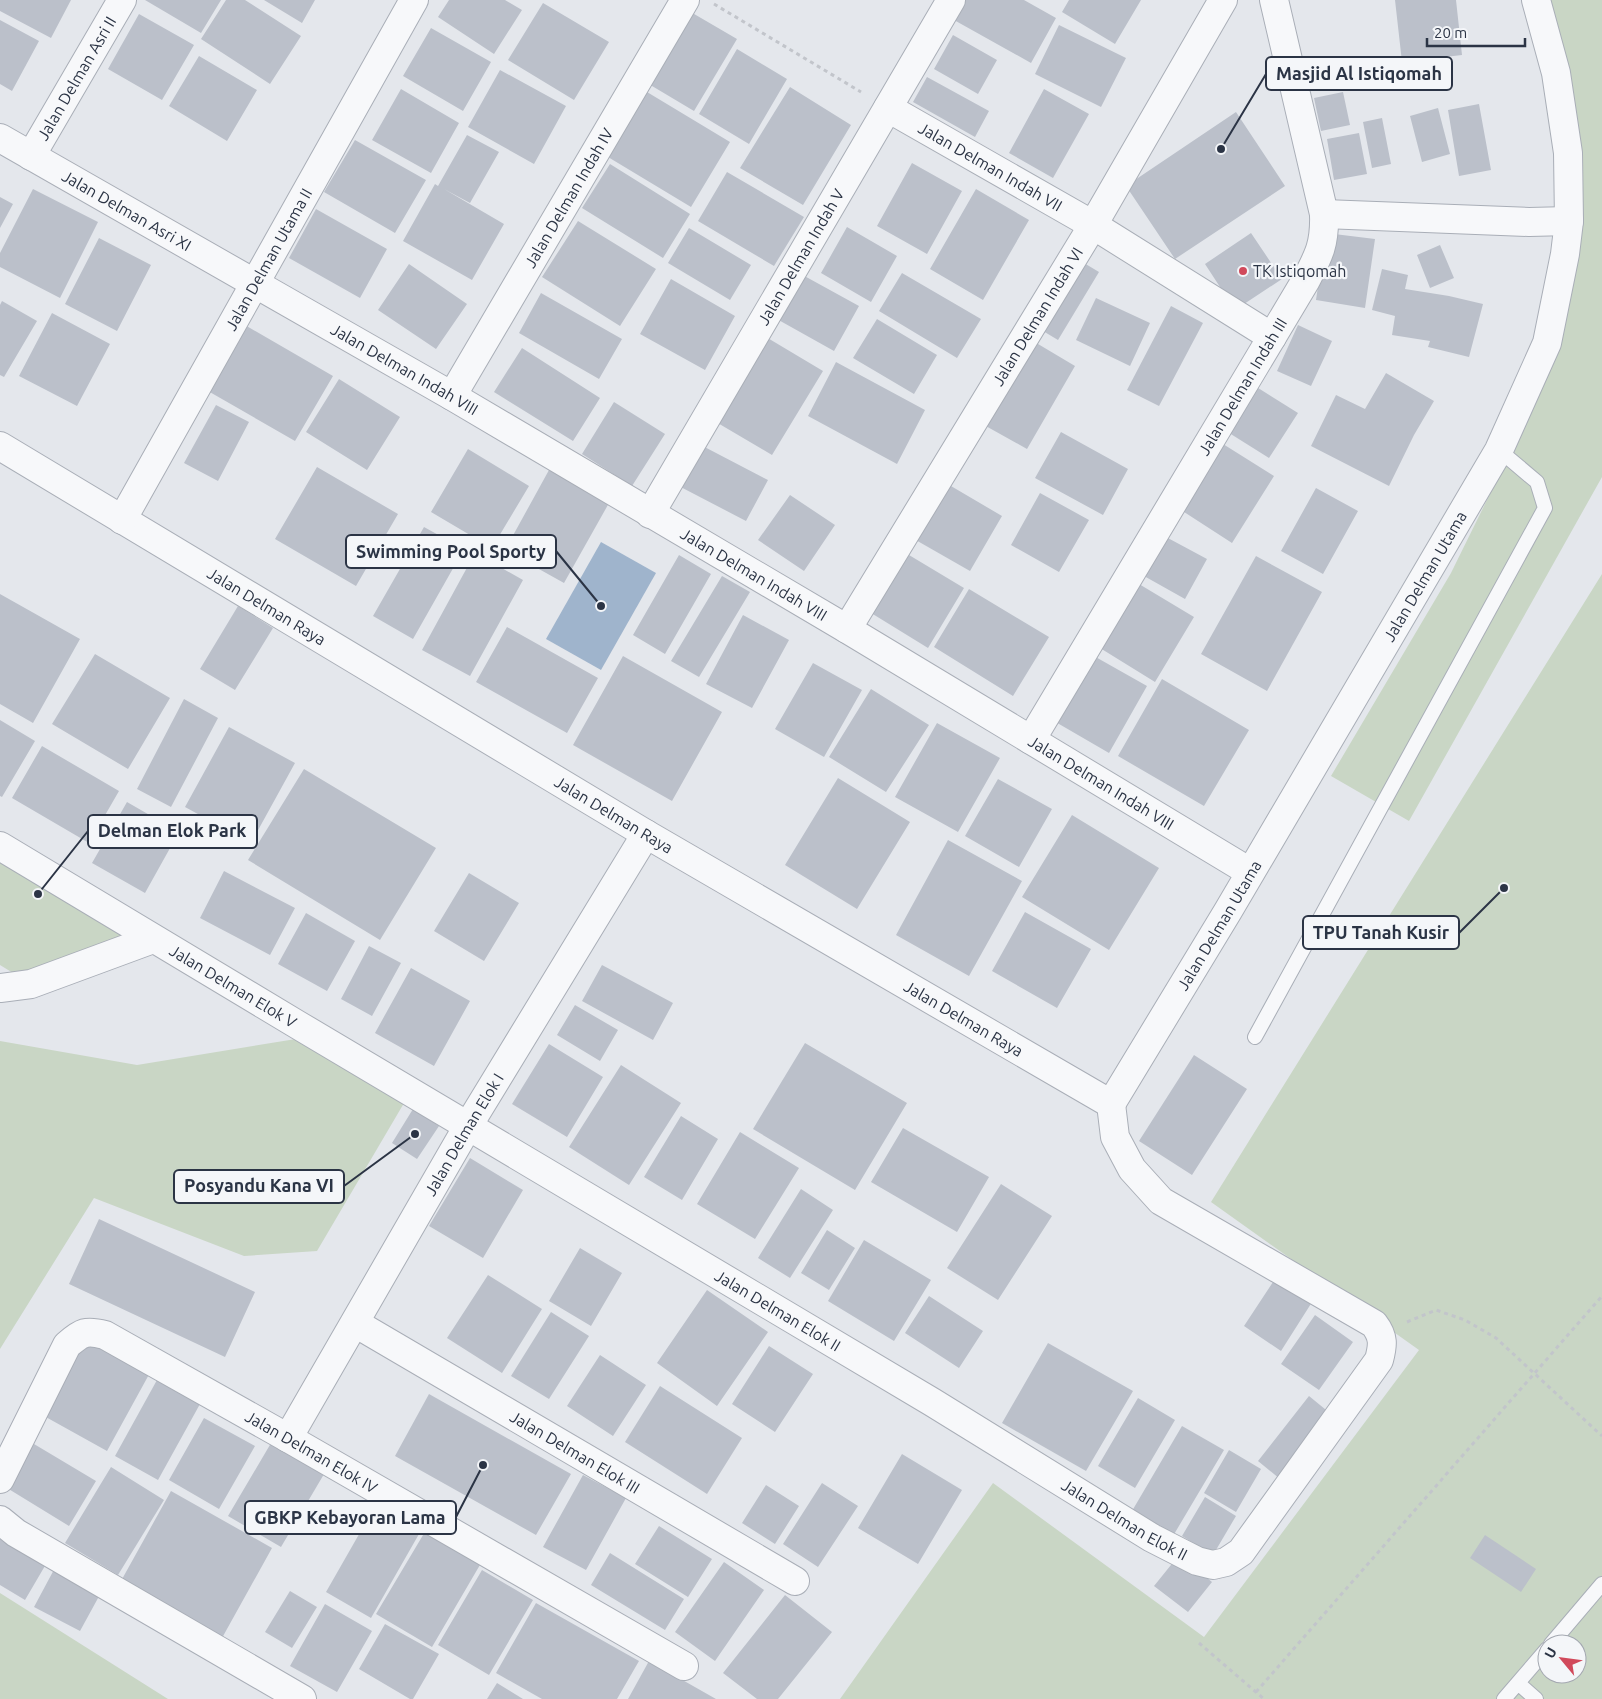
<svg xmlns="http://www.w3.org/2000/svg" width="1602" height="1699" font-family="Ubuntu,sans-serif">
<rect width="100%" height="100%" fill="#e4e7ec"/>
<path fill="#c9d6c5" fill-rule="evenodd" d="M1538,0H1602V477L1409,821L1331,776L1451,573L1545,382L1574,222Z
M1602,574V1699H840L993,1483L1204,1637L1419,1350L1211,1202ZM1547,1644H1577V1674H1547Z
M0,849L153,939L31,984L0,965Z
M302,1038L407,1098L317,1251L244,1256L94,1198L0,1349V1041L137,1065Z
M0,1593L168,1699H0Z"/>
<path fill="#9fb4cc" d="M601,542L656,573L601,670L546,639Z"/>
<path fill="#bbc0ca" d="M0,0H71L51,38L0,11Z
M145,0H221L201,33Z
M226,0H245L301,36L270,84L201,39Z
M264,0H315L302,23Z
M449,0H505L522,10L494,54L438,17Z
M965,0H1024L1056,18L1031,63L954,20Z
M1069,0H1141L1115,44L1062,12Z
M1395,0H1456L1462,55L1402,62Z
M543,3L609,42L574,100L508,60Z
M689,11L737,39L694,111L647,83Z
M139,14L194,45L162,100L108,69Z
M0,20L39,41L12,91L0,84Z
M1059,25L1126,58L1101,107L1035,74Z
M431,28L491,62L463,111L403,76Z
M953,35L997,60L978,94L934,69Z
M737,49L787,79L749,144L699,114Z
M199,56L257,90L227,141L169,106Z
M500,70L566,106L534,164L468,127Z
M927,77L989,111L975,137L913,102Z
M790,87L851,125L803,205L740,168Z
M401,89L459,123L431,173L372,140Z
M1044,89L1089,114L1053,178L1009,153Z
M647,92L730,142L691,207L608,157Z
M1343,92L1350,125L1321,131L1314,98Z
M1479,104L1491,170L1459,176L1448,110Z
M1438,108L1450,154L1422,162L1410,116Z
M1236,112L1285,186L1175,259L1126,186Z
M1382,118L1391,164L1372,168L1363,122Z
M1359,133L1367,174L1334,180L1327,139Z
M467,135L499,152L470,203L444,189L504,224L472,280L403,241L435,184L438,186Z
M355,140L426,180L395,233L324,192Z
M912,163L962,191L927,254L877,226Z
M610,164L690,214L663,258L582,208Z
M727,172L804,217L774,266L698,221Z
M33,189L98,222L60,298L0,267V253Z
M976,189L1029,220L983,300L930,269Z
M0,197L13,204L0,228Z
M316,209L387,249L360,298L289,258Z
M578,221L656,269L620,326L542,277Z
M847,227L897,256L871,302L821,273Z
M689,228L751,265L730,300L668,263Z
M1251,233L1282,279L1235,310L1205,264Z
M1326,233L1375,239L1365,308L1316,300Z
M99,238L151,265L117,331L65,304Z
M1440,245L1454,278L1430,288L1417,255Z
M1074,257L1099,272L1058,340L1033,325Z
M409,264L467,304L436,349L378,310Z
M1382,269L1408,275L1405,289L1449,296L1483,304L1469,357L1428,347L1430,341L1392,335L1395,316L1372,310Z
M799,273L859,306L834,351L775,318Z
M902,273L981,319L957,358L879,311Z
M671,279L735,316L705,370L640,334Z
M541,293L622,339L599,379L519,333Z
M1096,298L1150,323L1130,366L1076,340Z
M2,301L37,321L4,377L0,375V305Z
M1171,306L1203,323L1159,406L1127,390Z
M52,313L110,344L77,406L19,376Z
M877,319L937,355L914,394L853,358Z
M238,321L333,376L295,441L201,387Z
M1298,325L1332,341L1311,386L1277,371Z
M766,337L823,371L772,455L716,422Z
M1033,341L1075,366L1027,449L984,425Z
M522,348L600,398L573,441L494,392Z
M836,362L925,410L897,464L808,416Z
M1386,373L1434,401L1414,435L1389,486L1311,446L1336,395L1365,409Z
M339,379L400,417L367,470L306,432Z
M1255,386L1298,413L1269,458L1226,431Z
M614,402L665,434L632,486L582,454Z
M216,405L249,422L218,481L184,463Z
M1061,432L1128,469L1103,515L1035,478Z
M695,442L768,480L746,521L673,483Z
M1223,444L1274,476L1232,543L1181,510Z
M468,449L529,486L492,548L431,512Z
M317,467L398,514L356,586L275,539Z
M549,470L609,503L564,583L505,550Z
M939,479L1002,516L970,571L907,535Z
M1316,488L1358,511L1323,574L1281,551Z
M1040,493L1089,520L1059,572L1011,545Z
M790,495L835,525L804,571L758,540Z
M424,527L464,549L413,639L373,616Z
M1166,537L1207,559L1185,599L1144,576Z
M899,549L964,588L928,648L863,608Z
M475,553L523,580L470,676L422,650Z
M679,555L711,574L665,654L633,635Z
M1256,556L1322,592L1267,691L1201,654Z
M722,576L750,592L699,677L671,661Z
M1139,584L1194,617L1155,682L1100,648Z
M969,589L1049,637L1013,696L934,647Z
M0,594L80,639L33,723L0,704Z
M238,606L273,628L235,690L200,669Z
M743,615L789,640L752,708L706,684Z
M507,627L598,678L567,733L476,682Z
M1085,651L1147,686L1109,753L1047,717Z
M95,654L170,698L128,769L52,724Z
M623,656L722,712L672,801L573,745Z
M813,663L862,690L824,757L775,729Z
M1162,679L1249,730L1204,806L1118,756Z
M871,689L929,725L886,792L829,757Z
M184,699L218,718L171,807L137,789Z
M0,720L35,741L2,797L0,796Z
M937,723L1000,758L958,832L895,797Z
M229,727L295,763L251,843L185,807Z
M42,746L119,791L89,843L12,798Z
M304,769L436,848L380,940L248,860Z
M838,778L910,822L857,909L785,865Z
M998,779L1052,809L1019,867L965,836Z
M127,802L179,832L145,893L92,863Z
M1072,815L1159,868L1109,950L1022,897Z
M948,840L1022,881L969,976L896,935Z
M224,871L295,908L270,955L200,918Z
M469,873L519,903L484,961L434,931Z
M1025,912L1091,949L1057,1008L992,971Z
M306,913L355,941L327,991L278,964Z
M369,946L401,963L372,1016L341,999Z
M602,965L673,1003L653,1040L582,1001Z
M411,968L470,1001L434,1066L375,1033Z
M575,1005L618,1030L600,1061L557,1035Z
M805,1043L907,1103L855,1190L753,1129Z
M549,1044L603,1077L567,1137L512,1104Z
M1194,1055L1247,1089L1192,1175L1139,1141Z
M621,1065L681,1103L629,1185L569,1147Z
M413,1109L439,1126L417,1159L392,1143Z
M681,1116L718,1139L682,1200L644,1177Z
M903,1128L989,1177L957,1232L871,1182Z
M740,1132L799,1168L755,1239L697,1204Z
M470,1158L523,1190L483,1258L429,1226Z
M1001,1184L1052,1216L998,1300L947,1268Z
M801,1189L833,1210L790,1278L758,1258Z
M99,1219L255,1292L225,1357L69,1284Z
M827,1230L855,1248L829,1290L801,1273Z
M864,1240L931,1280L894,1341L828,1301Z
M580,1248L622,1273L591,1326L549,1301Z
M488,1275L542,1309L502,1373L447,1338Z
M1277,1276L1314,1299L1281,1351L1244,1326Z
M707,1290L768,1332L717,1406L657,1363Z
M929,1296L983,1331L959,1368L905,1333Z
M551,1312L589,1336L549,1399L511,1376Z
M1315,1315L1353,1342L1319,1390L1281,1364Z
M89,1335L152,1369L107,1451L44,1416Z
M1048,1343L1133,1391L1086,1471L1002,1423Z
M769,1346L813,1374L775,1432L732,1404Z
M600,1355L646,1385L613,1436L567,1406Z
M157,1380L200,1404L158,1480L115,1456Z
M660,1386L742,1438L707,1494L625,1442Z
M429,1394L571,1474L536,1535L395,1456Z
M1309,1396L1331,1414L1280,1479L1258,1461Z
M1138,1398L1175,1420L1135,1488L1098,1466Z
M204,1418L255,1446L219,1509L169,1480Z
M1182,1426L1224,1450L1173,1536L1132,1511Z
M274,1438L327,1469L281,1547L228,1516Z
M34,1444L96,1481L69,1526L7,1488Z
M1229,1450L1261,1469L1236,1512L1204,1493Z
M902,1454L962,1490L918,1564L858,1528Z
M111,1467L164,1500L118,1575L65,1543Z
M583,1475L626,1498L586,1570L543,1547Z
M822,1483L858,1506L818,1567L783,1544Z
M766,1485L799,1506L775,1544L742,1523Z
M171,1491L272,1548L222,1638L121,1581Z
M1205,1497L1236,1516L1213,1555L1182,1536Z
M378,1501L423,1527L371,1618L326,1592Z
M429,1525L484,1558L432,1647L376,1614Z
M659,1526L712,1559L688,1597L635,1564Z
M0,1530L49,1559L25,1600L0,1585Z
M1485,1535L1536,1569L1521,1592L1470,1558Z
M610,1553L684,1599L665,1630L591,1585Z
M1179,1555L1212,1582L1188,1612L1154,1586Z
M724,1562L764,1590L715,1661L675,1632Z
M57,1564L103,1589L80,1631L34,1607Z
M482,1570L533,1600L489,1675L438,1645Z
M290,1591L317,1607L292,1648L265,1632Z
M785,1595L832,1632L778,1699H757L723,1673Z
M536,1603L639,1661L617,1699H542L496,1673Z
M325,1604L372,1631L337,1692L290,1666Z
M385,1624L439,1654L413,1699H410L359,1669Z
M649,1661L716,1699H628Z
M497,1683L523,1699H487Z"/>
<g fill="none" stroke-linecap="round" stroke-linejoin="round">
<defs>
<path id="lane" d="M1255,1037L1545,508L1537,482L1499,450
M1551,1644L1602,1584
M1518,1683L1536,1699
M1504,1699L1547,1649"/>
<g id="street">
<path id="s1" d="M888,108L1093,225L1272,337"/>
<path id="s2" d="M0,138L452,396L847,629L1250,872"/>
<path id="s3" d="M31,156L122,0"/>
<path d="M1324,214L1529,222L1569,221"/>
<path id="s4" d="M452,396L685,0"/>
<path id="s5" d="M0,446L646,834L1111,1104"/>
<path id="s6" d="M650,514L951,0"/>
<path id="s7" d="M122,520L414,0"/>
<path id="s8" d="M847,629L1093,225L1223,0"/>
<path id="s9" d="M1031,740L1306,280C1319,255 1325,244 1324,214L1274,0"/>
<path id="s10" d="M0,846L298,1025L932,1402L1152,1538L1197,1561L1213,1565L1226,1562L1241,1552L1379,1360C1383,1345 1384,1337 1374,1324L1161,1201L1132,1169L1115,1137L1111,1104"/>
<path d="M0,988L31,984L153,939"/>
<path id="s11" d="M1111,1104L1228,911L1499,450L1547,343L1565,254L1569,221L1568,153L1556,73L1536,0"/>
<path id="s12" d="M355,1323L795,1581"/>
<path id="s13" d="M288,1438L468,1126L646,834"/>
<path id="s14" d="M0,1479L67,1345C82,1332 86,1330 105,1335L288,1438L684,1666"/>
<path d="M0,1520L16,1533L302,1699"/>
</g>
</defs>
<use href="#lane" stroke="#a9aeb7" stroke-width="16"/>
<use href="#street" stroke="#a9aeb7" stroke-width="30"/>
<path stroke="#c2c5cb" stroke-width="3" stroke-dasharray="4 4" stroke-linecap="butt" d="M714,4L861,92
M1407,1322L1436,1310L1465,1320L1496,1338L1602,1436
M1199,1643L1264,1699
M1256,1692L1602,1296"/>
<use href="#lane" stroke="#f7f8fa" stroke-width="14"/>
<use href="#street" stroke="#f7f8fa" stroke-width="28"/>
</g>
<circle fill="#d1495b" stroke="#f4f6f9" stroke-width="2" cx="1243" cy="271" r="5"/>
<g text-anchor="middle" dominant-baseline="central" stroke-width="4.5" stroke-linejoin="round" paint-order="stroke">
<g font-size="16" fill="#2b3445" stroke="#f4f6f9">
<text stroke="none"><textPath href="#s3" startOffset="90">Jalan Delman Asri II</textPath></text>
<text stroke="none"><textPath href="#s1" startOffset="118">Jalan Delman Indah VII</textPath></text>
<text stroke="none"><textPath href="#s4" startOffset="230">Jalan Delman Indah IV</textPath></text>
<text stroke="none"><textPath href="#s2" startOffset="146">Jalan Delman Asri XI</textPath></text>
<text stroke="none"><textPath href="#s6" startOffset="298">Jalan Delman Indah V</textPath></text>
<text stroke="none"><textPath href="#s7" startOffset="299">Jalan Delman Utama II</textPath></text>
<text stroke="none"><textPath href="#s8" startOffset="366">Jalan Delman Indah VI</textPath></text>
<text stroke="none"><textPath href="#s2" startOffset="466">Jalan Delman Indah VIII</textPath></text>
<text stroke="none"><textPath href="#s9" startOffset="412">Jalan Delman Indah III</textPath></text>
<text stroke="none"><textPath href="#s2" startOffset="871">Jalan Delman Indah VIII</textPath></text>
<text stroke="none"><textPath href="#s11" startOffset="614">Jalan Delman Utama</textPath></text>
<text stroke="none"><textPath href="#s5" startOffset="311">Jalan Delman Raya</textPath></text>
<text stroke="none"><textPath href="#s2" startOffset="1276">Jalan Delman Indah VIII</textPath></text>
<text stroke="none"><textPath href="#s5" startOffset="716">Jalan Delman Raya</textPath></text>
<text stroke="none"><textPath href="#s11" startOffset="209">Jalan Delman Utama</textPath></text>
<text stroke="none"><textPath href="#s10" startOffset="272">Jalan Delman Elok V</textPath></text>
<text stroke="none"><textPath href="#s5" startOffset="1121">Jalan Delman Raya</textPath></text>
<text stroke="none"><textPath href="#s13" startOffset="351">Jalan Delman Elok I</textPath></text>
<text stroke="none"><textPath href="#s10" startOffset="906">Jalan Delman Elok II</textPath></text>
<text stroke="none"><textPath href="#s14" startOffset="429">Jalan Delman Elok IV</textPath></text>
<text stroke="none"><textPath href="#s12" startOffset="255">Jalan Delman Elok III</textPath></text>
<text stroke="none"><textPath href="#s10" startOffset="1311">Jalan Delman Elok II</textPath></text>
</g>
<g font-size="16" fill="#2b3445" stroke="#f4f6f9" text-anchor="start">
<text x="1253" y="271">TK Istiqomah</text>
</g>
</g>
<path fill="none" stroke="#2b3445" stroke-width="2" d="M1221 149L1266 74M601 606L556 551M38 894L88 831M1504 888L1459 933M415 1134L344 1186M483 1465L456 1517"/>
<g fill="#2b3445" stroke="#f4f6f9" stroke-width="2">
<circle cx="1221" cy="149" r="5"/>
<circle cx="601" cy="606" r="5"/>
<circle cx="38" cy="894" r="5"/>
<circle cx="1504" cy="888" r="5"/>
<circle cx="415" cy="1134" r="5"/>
<circle cx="483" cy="1465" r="5"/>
</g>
<g fill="#f4f6f9" stroke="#2b3445" stroke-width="2">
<rect x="1266" y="57" width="186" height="33" rx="5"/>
<rect x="346" y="535" width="210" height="33" rx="5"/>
<rect x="88" y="815" width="169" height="33" rx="5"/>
<rect x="1303" y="916" width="156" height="33" rx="5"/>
<rect x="174" y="1170" width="170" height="33" rx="5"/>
<rect x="245" y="1501" width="211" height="33" rx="5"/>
</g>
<g font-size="18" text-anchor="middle" font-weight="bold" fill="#2b3445">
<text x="1359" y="80">Masjid Al Istiqomah</text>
<text x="451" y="558">Swimming Pool Sporty</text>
<text x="172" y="837">Delman Elok Park</text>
<text x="1381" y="939">TPU Tanah Kusir</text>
<text x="259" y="1192">Posyandu Kana VI</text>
<text x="350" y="1524">GBKP Kebayoran Lama</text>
</g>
<g transform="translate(1562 1659) rotate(299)"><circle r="24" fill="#f4f6f9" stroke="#a4a8b1"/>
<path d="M0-4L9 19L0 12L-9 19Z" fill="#d1495b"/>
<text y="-8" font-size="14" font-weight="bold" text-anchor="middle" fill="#2b3445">U</text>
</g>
<path d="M1427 38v8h98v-8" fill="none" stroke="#2b3445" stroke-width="2.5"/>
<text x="1434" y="38" font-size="15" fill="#2b3445" stroke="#f4f6f9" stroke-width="4" paint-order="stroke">20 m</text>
</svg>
